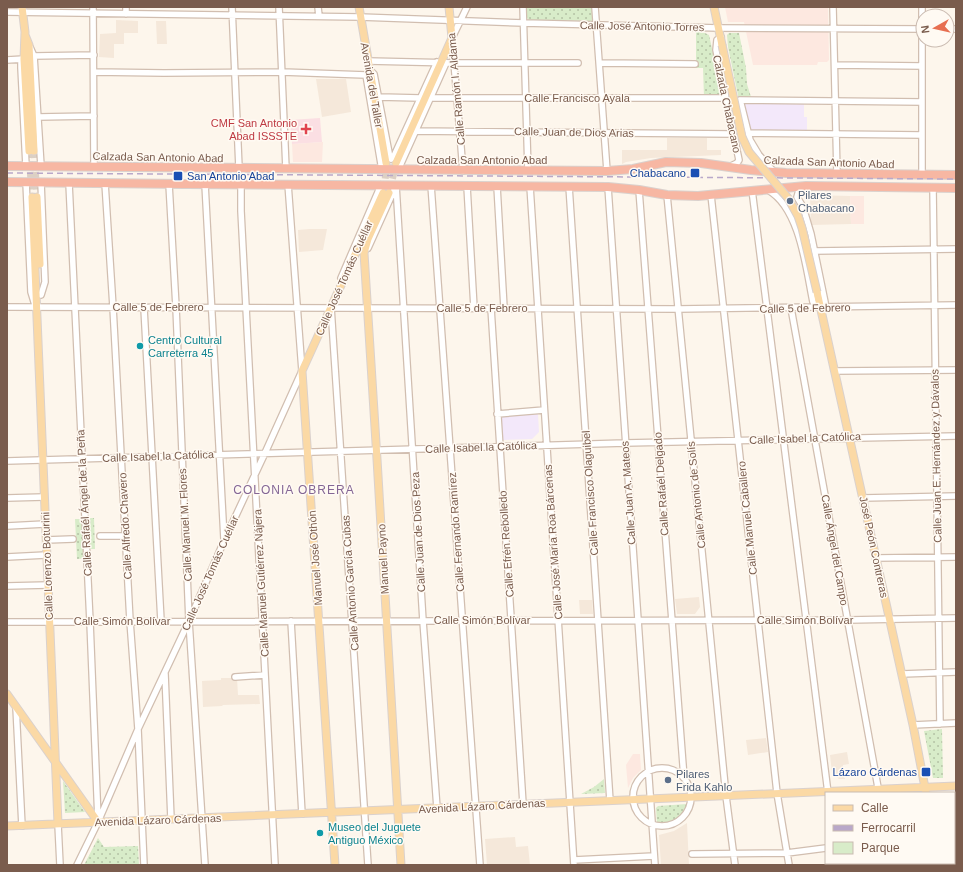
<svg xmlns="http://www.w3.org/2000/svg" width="963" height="872" font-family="Arial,sans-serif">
<defs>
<pattern id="green-dots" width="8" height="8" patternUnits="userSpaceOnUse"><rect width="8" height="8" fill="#d8ecc9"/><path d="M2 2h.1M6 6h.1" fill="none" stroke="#b4c2a5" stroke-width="1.8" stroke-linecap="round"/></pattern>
</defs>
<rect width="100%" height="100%" fill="#fdf6ec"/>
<path fill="#f5e8da" d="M116,20L138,21V33H124V44H114V58L99,57L100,34L116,33Z
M156,21H166L167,44H157Z
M316,79H346L351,112L322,117Z
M667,138H707V150H721V155L651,158L626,162L622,164V150H667Z
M810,195L850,196L851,224L811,225Z
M310,229H327L323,250L299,252L298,230Z
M699,597L700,607L695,614H677L675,599Z
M579,600H592L593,614H580Z
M221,678H237L238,695H259L260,704L223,705L222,706L203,707L202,681L221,680Z
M766,738L768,752L748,755L746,740Z
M847,752L849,764L843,765L845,779H839L832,773L830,755Z
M687,823L689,865H661L659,835L674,831Z
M515,837L516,847L528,846L530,865H487L485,839Z"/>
<path fill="#fde8e0" d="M725,7H828L829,60L827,62H818L817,65H753L744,22H728Z
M323,142L322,162H293L292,144Z
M850,196H864V224H851Z
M633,754H640L641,770L633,778L628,788L626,765Z"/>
<path fill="#f3e8fa" d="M744,104H804V117H807V131H750Z
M538,414L539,432L532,439L502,440L500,417Z"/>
<path fill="#fbdfe3" d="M320,118L322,142L292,144L290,120Z"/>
<path fill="url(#green-dots)" d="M527,7H592L593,20L592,21L529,20L527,18Z
M696,32L705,33L709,35L722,93L720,95L704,97L703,68H696Z
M729,33H739L746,68L747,84L751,97H741L739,100L728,47L727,35Z
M83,513H88V518H94L95,549H90V558L77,559L75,519H83Z
M942,729L943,778H933L924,731Z
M604,779L605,793L581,794L594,787Z
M63,781L85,812L65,813Z
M687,804C683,818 671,826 657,824L656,808L658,806Z
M98,838L104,847L138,846L139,865H84Z"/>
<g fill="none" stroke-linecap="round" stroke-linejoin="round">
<path stroke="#dcd0c4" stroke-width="7" stroke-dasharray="7 3.5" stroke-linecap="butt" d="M29,151L32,197
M34,151L37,197
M384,189L386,172V164
M390,189L396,164"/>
<defs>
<path id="minor" d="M93,7L94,167
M126,7V14
M232,7L239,168
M279,7L286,169
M318,7L319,16
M523,7L528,171
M595,7L607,171
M833,7L837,174
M922,7V175
M7,12L360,17L524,23L719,28L923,29
M947,29H956
M721,37L717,40L716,50L739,160L737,163L729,167
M30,47L34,56L41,166
M34,56L94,55
M7,60L24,59L21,63V68L26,166
M368,61L455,63H578
M600,63L695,64
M835,65L922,66
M94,72L164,73L282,72L366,75
M379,97L420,98
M430,98H725
M38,117L94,116
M415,131L733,134
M748,133L922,135
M382,170L366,75L370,70L374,74L390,158L391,159L394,156L437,62
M398,170L446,63
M463,171L452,38L467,7
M774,172L759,155L750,140L740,100L922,102
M26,182L31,292L35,305
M69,183L90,622L98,820
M105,183L113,307L130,621L138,729L144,865
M169,184L176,307L189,621L205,865
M205,184L224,539
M241,184V211L275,865
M396,185L423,621L437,808
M431,185L480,865
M467,186L474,308
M497,186L504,308
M530,186L574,865
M569,186L610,801
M608,187L655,865
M804,187L799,190L797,197L803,207L811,234L825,302L821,308
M933,188L940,724
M639,190L684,778
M752,190L828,793
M768,190C800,208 806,268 813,302L820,308
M667,195L726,796L735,865
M711,195L777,793L789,865
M368,248L395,188
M815,251L956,249
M341,278L381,185
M41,295L45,282L41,182
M7,307L678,309L956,305
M331,307L368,865
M144,308L161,621
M491,308L523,804
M791,308L879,793
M835,371L956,370
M497,414L544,410
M7,461L625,443L956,436
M7,498L44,497
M863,498L956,496
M7,526L45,524
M100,536H125
M46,540L73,539
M7,557L46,555
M876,558L956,557
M7,586L48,585
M291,621L302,814
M7,622L848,620L956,618
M165,674L171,819
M902,674L956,672
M235,677L265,675
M16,707L22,826
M913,725L956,723
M633 797a29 29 0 1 1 58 0a29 29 0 1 1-58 0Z
M58,824L60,865
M954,850L956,849
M692,854L787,853L826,848
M574,860L654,856
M843,863L844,865
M891,863L892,865
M77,865L98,822L138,729L189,621L224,541L265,453L302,371L288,184"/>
<path id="major" d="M22,7L25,32L24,59L29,151
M359,7L386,163
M714,7L722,45
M25,35L29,45L34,151
M396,163L452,38L449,7
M389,193L368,239L364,253L377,459L401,865
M32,197L58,824
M37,197L40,264
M817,292L913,725L926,793
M7,694L98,822
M7,826L956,786
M939,863V865
M335,865L302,371L383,193"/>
<path id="highway" d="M7,166L607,171L633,169L666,162L701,163L751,170L786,173L956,175
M7,182L184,184
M187,184L608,187L639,190L667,195L698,196L806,186L956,188"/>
</defs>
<use href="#minor" stroke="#d1beb0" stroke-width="8"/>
<use href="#major" stroke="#dad1cd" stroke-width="9"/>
<use href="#highway" stroke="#dad1cd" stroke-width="10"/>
<use href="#minor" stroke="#fff" stroke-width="5.5"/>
<use href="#major" stroke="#fbd9a5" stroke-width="7"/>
<use href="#highway" stroke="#f7b7a3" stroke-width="8"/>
<path stroke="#b9a8c9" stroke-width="1.5" stroke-dasharray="6 4" stroke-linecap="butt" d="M7,173L956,179"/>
<defs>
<path id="major-bridge" d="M722,45L742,137L749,152L788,198L798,216L802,228L817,292"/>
</defs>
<use href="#major-bridge" stroke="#dad1cd" stroke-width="9" stroke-linecap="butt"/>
<use href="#major-bridge" stroke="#fbd9a5" stroke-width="7"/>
</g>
<path fill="#e0444e" stroke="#fffaf3" stroke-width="1.5" d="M304 123h4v4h4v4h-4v4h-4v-4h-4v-4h4z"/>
<g fill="#1a4fb4" stroke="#fffaf3" stroke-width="1.5">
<rect x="690" y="168" width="10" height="10" rx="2"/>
<rect x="173" y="171" width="10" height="10" rx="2"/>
<rect x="921" y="767" width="10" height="10" rx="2"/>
</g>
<g fill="#5c6f8a" stroke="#fffaf3" stroke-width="1.5">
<circle cx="790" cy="201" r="4"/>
<circle cx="668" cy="780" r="4"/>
</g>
<g fill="#0f9aa8" stroke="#fffaf3" stroke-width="1.5">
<circle cx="140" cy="346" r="4"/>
<circle cx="320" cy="833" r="4"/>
</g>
<g text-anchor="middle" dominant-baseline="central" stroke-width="3" stroke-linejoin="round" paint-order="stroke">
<g font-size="11" fill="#7a5c4d" stroke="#fffaf3">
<text transform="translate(642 26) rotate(1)">Calle José Antonio Torres</text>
<text transform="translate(372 85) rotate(80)">Avenida del Taller</text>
<text transform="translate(456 89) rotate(-95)">Calle Ramón I. Aldama</text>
<text x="577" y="98">Calle Francisco Ayala</text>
<text transform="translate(727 104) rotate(78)">Calzada Chabacano</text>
<text transform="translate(574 132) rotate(1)">Calle Juan de Dios Arias</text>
<text transform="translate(158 157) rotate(1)">Calzada San Antonio Abad</text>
<text x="482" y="160">Calzada San Antonio Abad</text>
<text transform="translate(829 162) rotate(2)">Calzada San Antonio Abad</text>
<text transform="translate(344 278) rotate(-66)">Calle José Tomás Cuéllar</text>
<text x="158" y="307">Calle 5 de Febrero</text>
<text x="482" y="308">Calle 5 de Febrero</text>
<text transform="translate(805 308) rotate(-1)">Calle 5 de Febrero</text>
<text transform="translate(805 438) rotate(-2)">Calle Isabel la Católica</text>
<text transform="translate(481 447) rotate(-2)">Calle Isabel la Católica</text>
<text transform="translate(158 456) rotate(-2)">Calle Isabel la Católica</text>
<text transform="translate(936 456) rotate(-91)">Calle Juan E. Hernández y Dávalos</text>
<text transform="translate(661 484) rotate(-94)">Calle Rafaél Delgado</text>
<text transform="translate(590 493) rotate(-94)">Calle Francisco Olaguibel</text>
<text transform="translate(628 493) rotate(-94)">Calle Juan A. Mateos</text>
<text transform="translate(696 495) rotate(-96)">Calle Antonio de Solís</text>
<text transform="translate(84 503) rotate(-93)">Calle Rafaél Ángel de la Peña</text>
<text transform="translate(747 518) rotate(-96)">Calle Manuel Caballero</text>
<text transform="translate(185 525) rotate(-93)">Calle Manuel M. Flores</text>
<text transform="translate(125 526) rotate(-93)">Calle Alfredo Chavero</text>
<text transform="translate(418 532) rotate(-93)">Calle Juan de Dios Peza</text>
<text transform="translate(456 532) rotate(-94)">Calle Fernando Ramírez</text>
<text transform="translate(553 542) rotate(-94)">Calle José María Roa Bárcenas</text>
<text transform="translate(506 544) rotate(-94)">Calle Efrén Rebolledo</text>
<text transform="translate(874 547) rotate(78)">José Peón Contreras</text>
<text transform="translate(835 550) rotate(80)">Calle Ángel del Campo</text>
<text transform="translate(315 558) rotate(-94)">Manuel José Othón</text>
<text transform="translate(383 559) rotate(-93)">Manuel Payno</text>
<text transform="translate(47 566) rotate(-92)">Calle Lorenzo Boturini</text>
<text transform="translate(210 573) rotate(-66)">Calle José Tomás Cuéllar</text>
<text transform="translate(261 583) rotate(-93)">Calle Manuel Gutiérrez Nájera</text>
<text transform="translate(350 583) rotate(-94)">Calle Antonio García Cubas</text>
<text x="482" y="620">Calle Simón Bolívar</text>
<text x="805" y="620">Calle Simón Bolívar</text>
<text x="122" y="621">Calle Simón Bolívar</text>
<text transform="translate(482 806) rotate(-3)">Avenida Lázaro Cárdenas</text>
<text transform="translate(158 820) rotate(-2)">Avenida Lázaro Cárdenas</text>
</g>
<g font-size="11" fill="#be3a42" stroke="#fffaf3" text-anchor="end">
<text x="297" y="123">CMF San Antonio<tspan x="297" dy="13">Abad ISSSTE</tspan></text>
</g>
<g font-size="11" fill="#164399" stroke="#fffaf3" text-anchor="end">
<text x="686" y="173">Chabacano</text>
<text x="187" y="176" text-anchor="start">San Antonio Abad</text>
<text x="917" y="772">Lázaro Cárdenas</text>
</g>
<g font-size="11" fill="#4e5e75" stroke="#fffaf3" text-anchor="start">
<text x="798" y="195">Pilares<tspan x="798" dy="13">Chabacano</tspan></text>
<text x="676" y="774">Pilares<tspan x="676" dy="13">Frida Kahlo</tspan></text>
</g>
<g font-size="11" fill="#0d838f" stroke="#fffaf3" text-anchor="start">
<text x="148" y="340">Centro Cultural<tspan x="148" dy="13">Carreterra 45</tspan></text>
<text x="328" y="827">Museo del Juguete<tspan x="328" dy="13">Antiguo México</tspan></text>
</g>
<g font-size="12" letter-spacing="1" fill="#846695" stroke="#fffaf3">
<text x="294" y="490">COLONIA OBRERA</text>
</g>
</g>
<rect width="963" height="872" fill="none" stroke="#7a5c4d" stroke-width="16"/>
<rect x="825" y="792" width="130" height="72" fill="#fffaf3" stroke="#cabbb1"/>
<rect x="833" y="805" width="20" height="6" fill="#fbd9a5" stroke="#cabbb1"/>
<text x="861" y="812" font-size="12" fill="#7a5c4d">Calle</text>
<rect x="833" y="825" width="20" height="6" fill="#b9a8c9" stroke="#cabbb1"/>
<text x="861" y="832" font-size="12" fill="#7a5c4d">Ferrocarril</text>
<rect x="833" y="842" width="20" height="12" fill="#d8ecc9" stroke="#cabbb1"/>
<text x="861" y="852" font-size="12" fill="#7a5c4d">Parque</text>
<g transform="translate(935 28) rotate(262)"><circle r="19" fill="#fffaf3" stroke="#cabbb1"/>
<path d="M0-3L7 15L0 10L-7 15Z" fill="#e76f51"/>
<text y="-6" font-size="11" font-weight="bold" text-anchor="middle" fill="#7a5c4d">N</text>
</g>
</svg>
